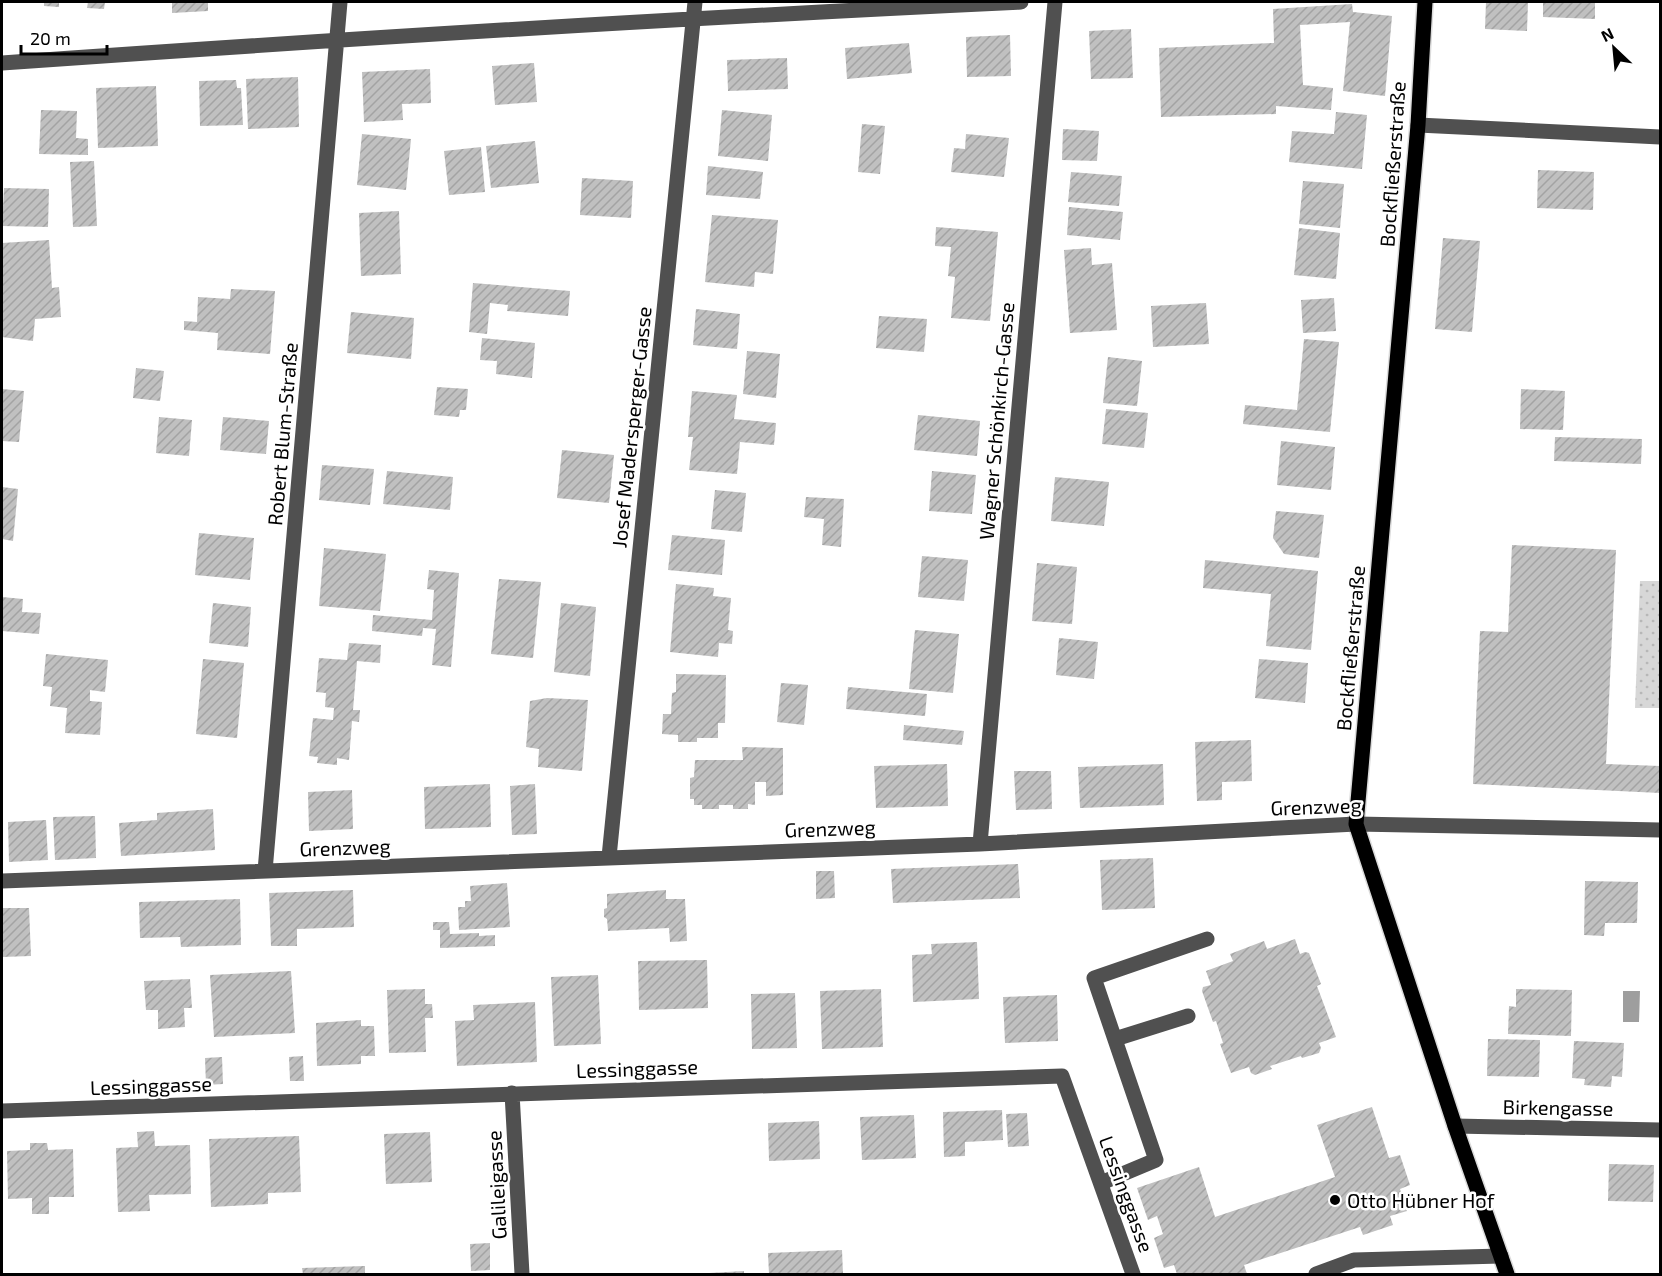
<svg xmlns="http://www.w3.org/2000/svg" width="1662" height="1276" font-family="'Exo 2',sans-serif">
<defs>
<pattern id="grass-dots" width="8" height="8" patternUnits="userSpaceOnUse" patternTransform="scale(1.5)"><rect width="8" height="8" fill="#d7d7d7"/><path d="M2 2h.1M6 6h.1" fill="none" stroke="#b7b7b7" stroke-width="1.8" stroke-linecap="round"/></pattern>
<pattern id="building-hatch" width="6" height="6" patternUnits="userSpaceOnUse" patternTransform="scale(1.5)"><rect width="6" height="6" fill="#c0c0c0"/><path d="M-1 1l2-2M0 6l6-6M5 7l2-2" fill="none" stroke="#a3a3a3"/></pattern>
</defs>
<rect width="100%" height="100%" fill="#fff"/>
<path fill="url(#grass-dots)" d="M1640,581H1660V708H1635Z"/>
<path fill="#9e9e9e" d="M1623,991H1640L1639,1022H1623Z"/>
<path fill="url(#building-hatch)" d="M44,2H59V7L44,6Z
M88,2H105L104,9L87,8Z
M172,2H208V11L172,13Z
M1486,2H1528L1527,31L1485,29Z
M1543,2H1595V19L1543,17Z
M1352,4L1353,12L1392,16L1385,96L1343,91L1350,22L1300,25L1303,85L1333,88L1331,110L1276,106V114L1161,117L1159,48L1274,43L1273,9Z
M1131,29L1133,78L1091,79L1089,31Z
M1010,35L1011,76L967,77L966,37Z
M909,43L912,73L847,79L845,48Z
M787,58L788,89L728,91L727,60Z
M534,63L537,102L495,105L492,66Z
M430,69L431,103L402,104L403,120L364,122L362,72Z
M298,77L299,127L248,129L246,79Z
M236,80L237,88H241L243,125L200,126L199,81Z
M156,86L158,146L98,148L96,88Z
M41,110L77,111L76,138L88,139V155L39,154Z
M722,110L772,115L768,161L718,156Z
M1336,112L1367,115L1362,169L1289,162L1292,131L1334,134Z
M862,124L885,126L880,174L858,172Z
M1063,129L1099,131L1097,161L1062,160Z
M362,134L411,139L406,190L357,185Z
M966,134L1009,138L1004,177L951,172L954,148L965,149Z
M535,141L539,183L491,188L486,146Z
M481,147L485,192L449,195L444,151Z
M94,161L97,226L73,227L70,162Z
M708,166L763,172L760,199L706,195Z
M1538,170L1594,172L1593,210L1537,208Z
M1071,172L1122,176L1119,206L1068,202Z
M582,178L633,181L631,218L580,215Z
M1303,181L1344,184L1340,228L1299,224Z
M4,188L49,189L48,227L2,226Z
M1069,207L1123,212L1120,240L1067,235Z
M399,211L401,274L361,276L359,213Z
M712,215L778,220L773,274L755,272L754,287L705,282Z
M936,227L998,232L990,321L951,318L955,277L948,276L951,247L935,246Z
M1299,228L1340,233L1336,279L1294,275Z
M1443,238L1480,241L1472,332L1435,329Z
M49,240L52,288L59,287L61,317L35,319L33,341L2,337V243Z
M1091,248L1092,265L1112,263L1117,330L1070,333L1064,250Z
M473,283L570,291L568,316L507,311L508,305L490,303L487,334L469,332Z
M231,289L275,291L270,354L217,350L218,333L184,330V321L197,322L198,297L230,299Z
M1334,298L1336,331L1303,333L1301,300Z
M1206,303L1209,344L1153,347L1151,306Z
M696,309L740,314L737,349L693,345Z
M351,312L414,318L411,359L347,353Z
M879,316L927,319L924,352L876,348Z
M482,338L535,343L532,378L496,374L497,361L480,360Z
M1304,339L1339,342L1330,432L1243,424L1245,405L1297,410Z
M747,351L780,354L776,398L743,394Z
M1108,357L1142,361L1137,406L1103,403Z
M136,368L164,371L160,401L133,398Z
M437,387L468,389L466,410H460L459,417L434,415Z
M2,389L24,391L19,442L2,441Z
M1521,389L1565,391L1563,430L1520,429Z
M692,391L737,395L734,419L776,423L774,445L740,442L737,474L689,470L693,437H688Z
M1106,409L1148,413L1144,448L1102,444Z
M918,415L980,421L977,456L914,450Z
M159,417L192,420L189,456L156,453Z
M223,417L269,421L266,454L220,450Z
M1555,437L1642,439L1641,464L1554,461Z
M1281,441L1335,447L1331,490L1277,485Z
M562,450L614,455L609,503L557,498Z
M322,465L374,469L370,505L319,500Z
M387,471L453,477L450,510L383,504Z
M932,471L976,475L972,514L929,511Z
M1055,477L1109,482L1104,526L1051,521Z
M2,487L18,489L13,541L2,539Z
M715,490L746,493L742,532L711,529Z
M806,497L844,499L841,547L822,545L824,519L804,517Z
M1276,511L1324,515L1319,558L1284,554L1273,538Z
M199,533L254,538L250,580L195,575Z
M672,535L725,540L722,575L668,570Z
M1512,545L1616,550L1606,764L1660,766V793L1473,784L1480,631L1508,632Z
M324,548L386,554L380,611L319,606Z
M922,556L968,560L964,601L918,597Z
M1205,560L1318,571L1311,650L1266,646L1271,594L1203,588Z
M1037,563L1077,567L1072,624L1032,621Z
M429,570L459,573L451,667L432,665L436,629L423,628L422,636L372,631L373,615L432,620L434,590L427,589Z
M499,579L541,582L533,658L491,654Z
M676,584L714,588L713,596L731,598L728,630L733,631L732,644L719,643L718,657L670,652Z
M2,597L23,599L22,612L41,613L39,634L2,631Z
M213,603L251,607L248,647L209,643Z
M561,603L596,607L590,676L554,672Z
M915,630L959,634L953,693L909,689Z
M1059,638L1098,642L1094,679L1056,675Z
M349,643L381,645L380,663L357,661L353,710H360L359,722L352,721L349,760L337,758V765L317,763L318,757L309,756L313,718L333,720L334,708L325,707L326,693L316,692L319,658L347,660Z
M46,654L108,660L105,692L90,690V701L102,702L100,735L65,733L67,708L50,706L52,687L43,686Z
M203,659L244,663L237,738L196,734Z
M1259,659L1308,663L1305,703L1255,698Z
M676,674L726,675L725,723H718V738H697V742H678V735L662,734L663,714H671L672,693L676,692Z
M781,683L808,685L804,725L777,722Z
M848,687L927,694L925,716L846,709Z
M547,698L588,700L582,771L538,767L539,749L526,747L530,701Z
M904,725L964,731L962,745L903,740Z
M1251,740L1252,781L1222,782V800L1197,801L1195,742Z
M742,747L783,748V795L766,796V782H755V805L748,804V809H733V805H719V809H702V805H694V799H690V778L694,777L695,760H743Z
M947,764L948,806L876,808L874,766Z
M1163,764L1164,805L1080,808L1078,767Z
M1014,771H1051L1052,809L1016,810Z
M490,784L491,827L425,829L424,787Z
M535,784L537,834L512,835L510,786Z
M352,790L353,829L309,831L308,792Z
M213,809L215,850L121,856L119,823L157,820V813Z
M95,816L96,858L55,860L53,817Z
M46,820L48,860L9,862L8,822Z
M1153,858L1155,908L1102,910L1100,860Z
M1018,864L1020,898L893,903L891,869Z
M816,871H834L835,898L816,899Z
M1585,881L1638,882L1637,923H1605L1604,936L1584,935Z
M507,883L510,927L459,930L458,907H465V901H471L470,886Z
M353,890L354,927L297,929V946H271L269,893Z
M666,890V899H685L687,941L670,942L669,928L608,931L607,919L604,917V909L607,908V894Z
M240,899L241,945L181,947L180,937L140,938L139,902Z
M2,908H29L31,956L2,957Z
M433,922H449L450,934L479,933V936L495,935V946L440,948V930H433Z
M1295,939L1300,954L1305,952L1309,953L1321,984L1317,986L1336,1037L1319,1043L1321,1048L1319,1053L1302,1058L1301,1056L1270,1066L1272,1069L1255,1075L1251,1073L1249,1067L1231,1073L1220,1044L1223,1043L1216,1021L1213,1022L1202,991L1203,987L1211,985L1206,971L1233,961L1230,954L1264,941L1267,949Z
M977,942L979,999L913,1002L912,955L932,954L931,944Z
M707,960L708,1008L639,1010L638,961Z
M291,971L295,1033L214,1037L210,975Z
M598,975L601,1044L554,1046L551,977Z
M190,979L192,1008H184L185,1027L158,1029V1010H146L144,981Z
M425,989V1004H432L433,1018H425L426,1052L389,1053L387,990Z
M881,989L883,1047L822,1049L820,991Z
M1516,989L1572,990L1571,1036L1508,1034L1509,1006L1516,1007Z
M795,993L797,1048L752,1049L751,994Z
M1057,995L1058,1041L1005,1043L1003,997Z
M535,1002L537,1062L457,1066L455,1021L474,1020L473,1005Z
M361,1020V1026H374L375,1056H361V1064L317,1066L316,1023Z
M1488,1039L1540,1040L1539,1077L1487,1076Z
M1574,1041L1624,1043L1622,1077L1612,1076L1611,1087L1584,1085L1585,1079L1572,1078Z
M303,1056L304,1081H290L289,1057Z
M222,1057L223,1084L206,1085L205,1058Z
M1372,1107L1389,1158L1400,1155L1410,1185L1400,1189L1407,1211L1390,1216L1393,1225L1363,1235L1360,1227L1244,1265L1247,1274H1177L1174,1265L1164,1268L1154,1238L1163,1234L1157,1216L1148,1220L1137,1188L1199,1167L1215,1217L1335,1177L1317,1125Z
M1002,1110L1003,1140L965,1142V1156L944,1157L943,1112Z
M1027,1113L1029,1146L1008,1147L1006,1114Z
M914,1115L916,1158L862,1160L860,1117Z
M819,1121L820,1159L769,1161L768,1123Z
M154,1131L155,1146L190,1145L191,1194L149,1195L150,1211L118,1212L116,1148L138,1147L137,1132Z
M430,1132L432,1182L386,1184L384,1134Z
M299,1136L301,1192L268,1193V1204L211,1207L209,1139Z
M30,1143H47L48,1150L73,1149L74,1197H49V1214H32V1198L8,1199L7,1151L30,1150Z
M1609,1164L1654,1165L1653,1202L1608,1201Z
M490,1243V1270L471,1271L470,1244Z
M842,1250L843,1274H769L768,1253Z
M365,1266V1274H303L302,1268Z
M744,1271V1274H709V1273Z"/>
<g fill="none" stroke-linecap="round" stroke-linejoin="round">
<defs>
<path id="major" d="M1425,2L1418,125L1356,824L1455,1126L1507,1274"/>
</defs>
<use href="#major" stroke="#dbdbdb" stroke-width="18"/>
<path stroke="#505050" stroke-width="15" d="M2,63C341,39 681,18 1021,2
M1418,125L1660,137
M980,844L1055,2
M609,857L695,2
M265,871L340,2
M2,881L980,844L1356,824L1660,830
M1115,1039L1188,1016
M512,1093L522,1274
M2,1111L1062,1076L1133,1274
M1455,1126L1660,1130
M1101,1183L1156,1160L1094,978L1207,939
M1316,1274L1354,1260L1501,1256"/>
<use href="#major" stroke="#000" stroke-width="15"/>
</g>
<circle fill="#000" stroke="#fff" stroke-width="2" cx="1335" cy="1200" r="6"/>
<g text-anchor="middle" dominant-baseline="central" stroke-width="5" stroke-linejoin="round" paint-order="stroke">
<g font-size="20" fill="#000" stroke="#fff">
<text transform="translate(1392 164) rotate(-86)">Bockfließerstraße</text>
<text transform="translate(996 421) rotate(-85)">Wagner Schönkirch-Gasse</text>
<text transform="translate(631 427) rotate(-84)">Josef Madersperger-Gasse</text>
<text transform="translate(282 434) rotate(-85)">Robert Blum-Straße</text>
<text transform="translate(1350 648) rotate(-85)">Bockfließerstraße</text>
<text transform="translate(1316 806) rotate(-2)">Grenzweg</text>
<text transform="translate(830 828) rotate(-2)">Grenzweg</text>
<text transform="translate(345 847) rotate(-2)">Grenzweg</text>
<text transform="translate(637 1068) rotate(-2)">Lessinggasse</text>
<text transform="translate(151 1085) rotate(-2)">Lessinggasse</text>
<text transform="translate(1558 1107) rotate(1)">Birkengasse</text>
<text transform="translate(496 1185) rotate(-93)">Galileigasse</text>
<text transform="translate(1127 1194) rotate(70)">Lessinggasse</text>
</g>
<g font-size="20" fill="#000" stroke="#fff" text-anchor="start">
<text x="1347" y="1200">Otto Hübner Hof</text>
</g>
</g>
<rect width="1662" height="1276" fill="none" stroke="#000000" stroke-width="6"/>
<g transform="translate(1614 48) rotate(334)" stroke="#ffffff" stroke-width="4.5" paint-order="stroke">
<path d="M0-4.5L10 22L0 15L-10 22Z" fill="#000000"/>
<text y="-9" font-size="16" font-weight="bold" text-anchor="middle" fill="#000000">N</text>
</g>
<path d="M21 45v9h86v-9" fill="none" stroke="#000000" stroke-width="3"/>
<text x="30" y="45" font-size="18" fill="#000000" stroke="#ffffff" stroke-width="4.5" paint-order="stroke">20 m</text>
</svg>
